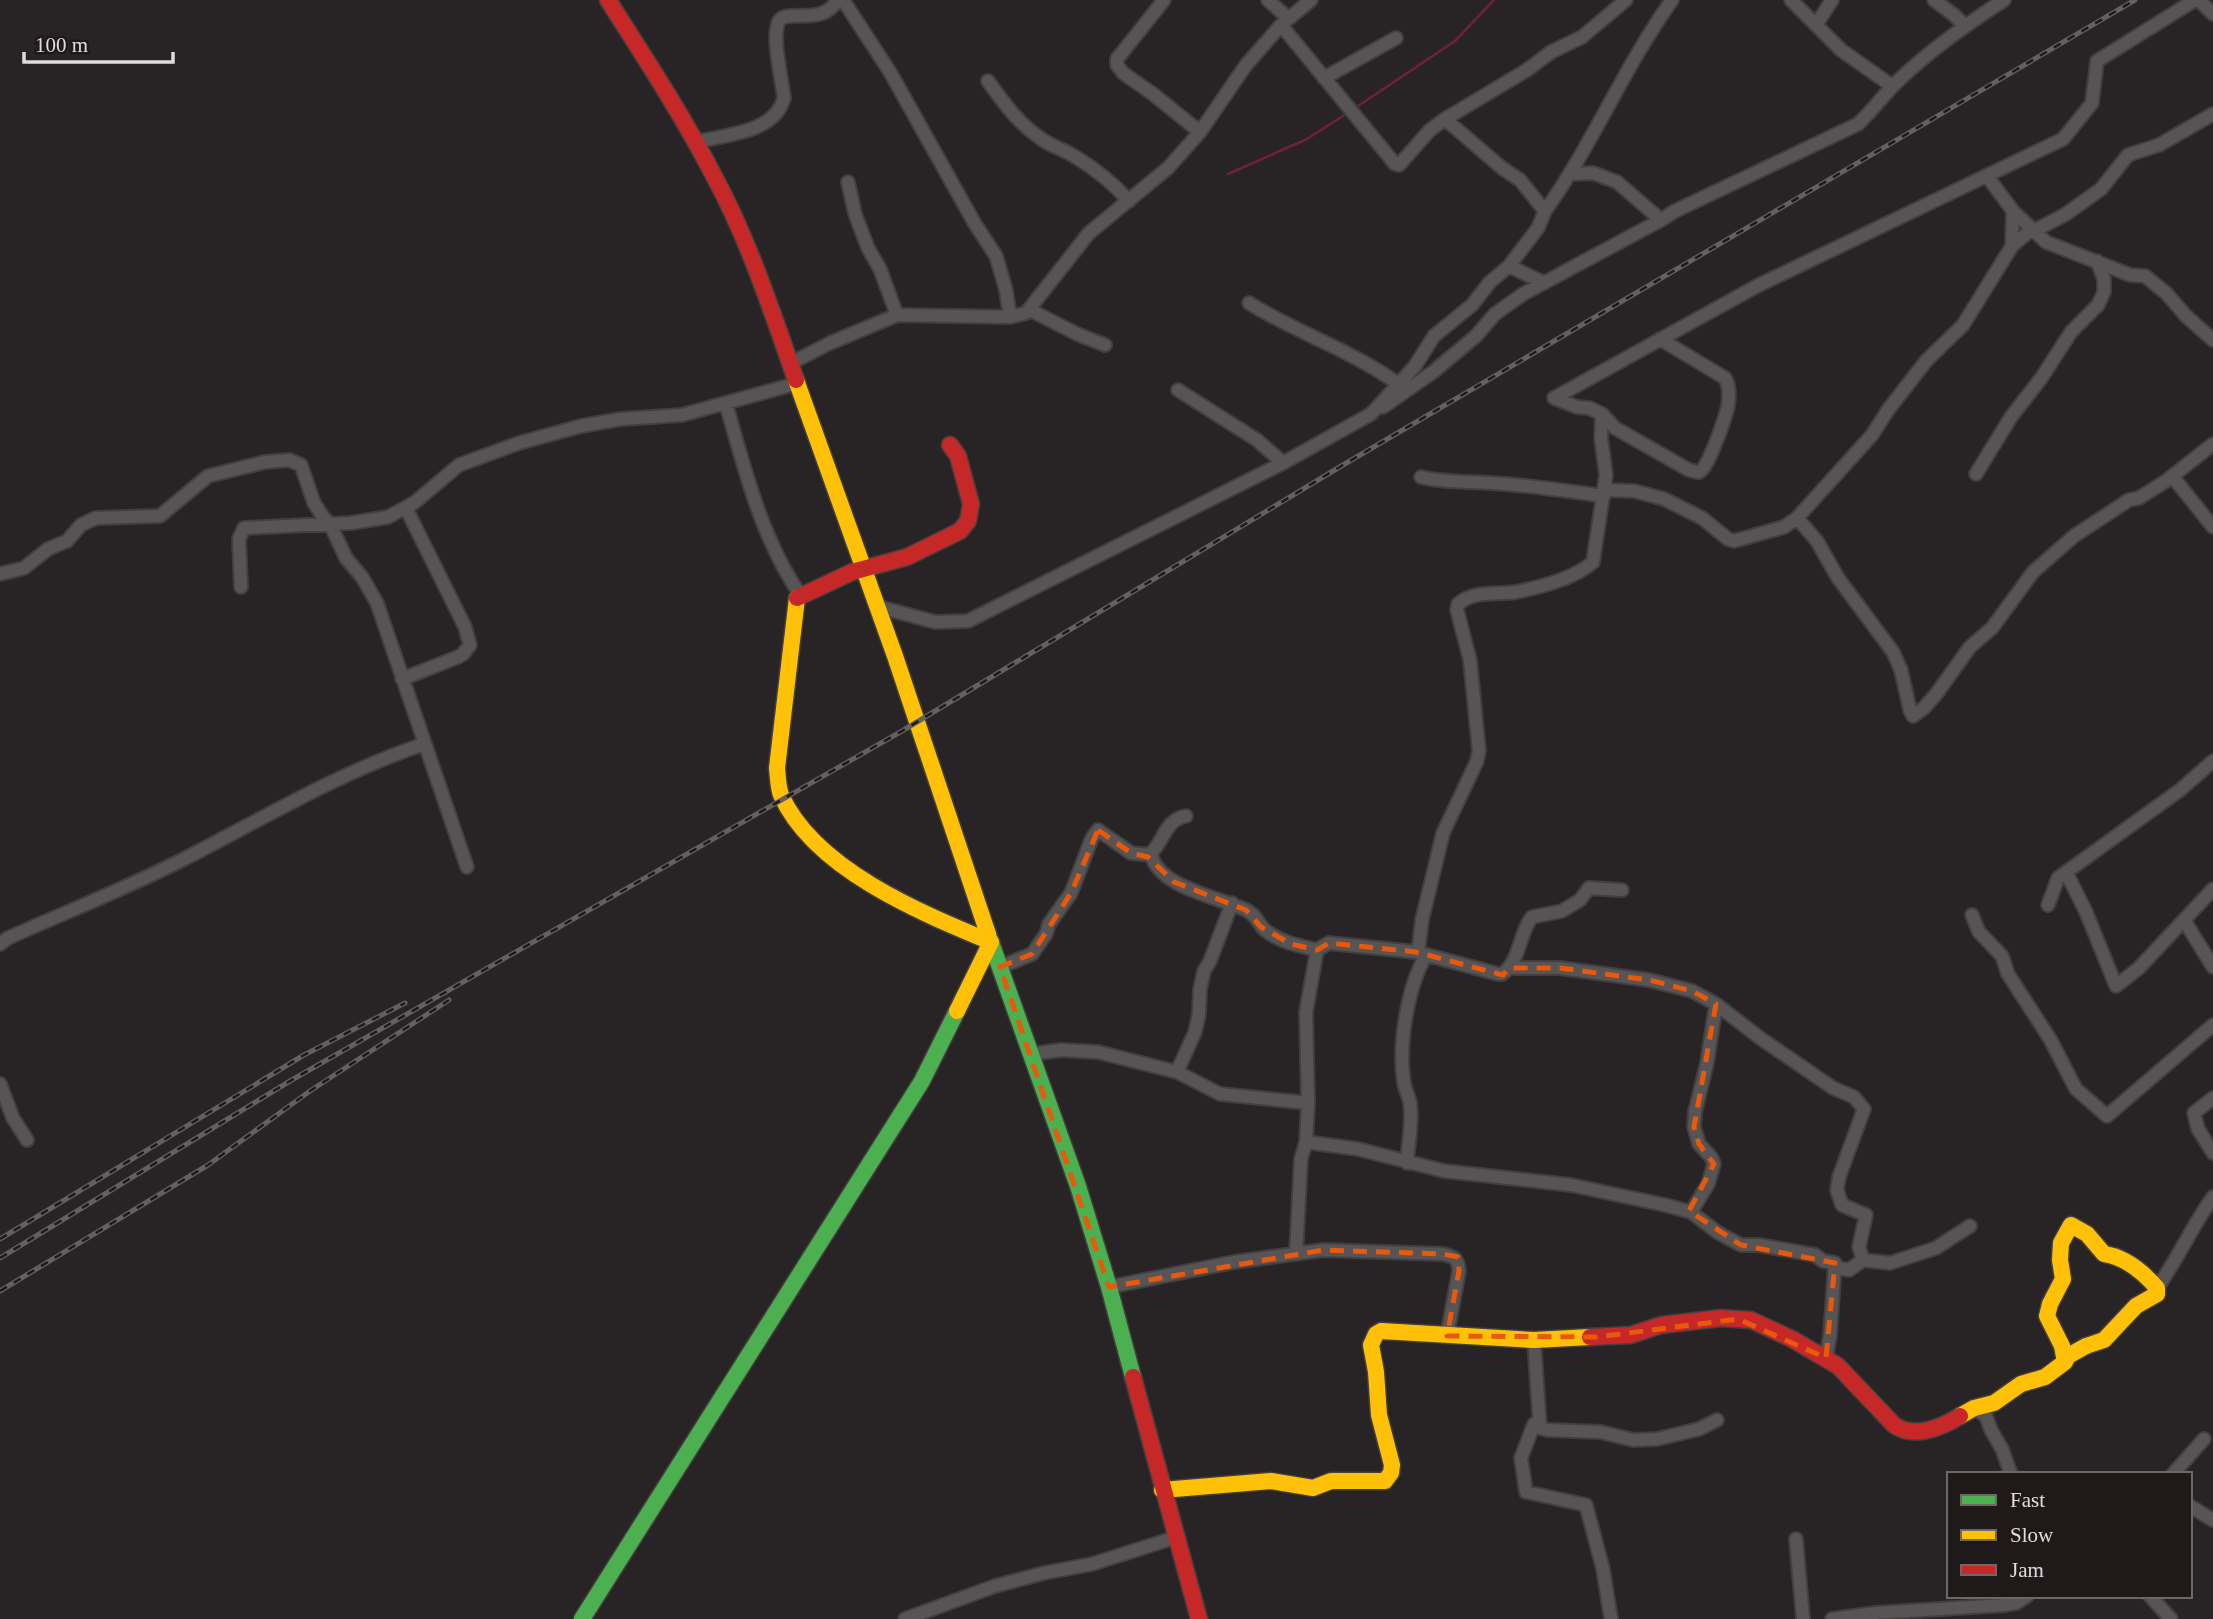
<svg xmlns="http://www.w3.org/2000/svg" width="2213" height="1619" font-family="Georgia,serif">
<rect width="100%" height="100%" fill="#282425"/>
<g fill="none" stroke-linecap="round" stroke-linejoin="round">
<path stroke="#71203d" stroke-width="2.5" d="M1355,108L1455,41L1494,0
M1228,174L1307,139L1346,114"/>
<defs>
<path id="street" d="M843,0L890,72L975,224L996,256L1006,290L1010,317
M1164,0L1117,59V65L1123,73L1153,94L1200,132
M1268,0L1288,18
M1791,0L1841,50L1892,86
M1934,0L1954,15L1964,25
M2199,0L2213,14
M1816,25L1832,0
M1324,78L1396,38
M988,81C1003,102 1018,123 1040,138C1050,146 1063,149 1074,156C1094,168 1114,184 1129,201
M1445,119L1527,70L1551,52L1582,37L1626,0
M695,142C725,135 775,133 784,98C782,79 771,36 779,21C787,8 823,27 837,0
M1571,174L1593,173L1617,182L1661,220
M848,182L855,214L868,248L880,269L897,315
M1545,211C1593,144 1624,67 1672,0
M2032,229L2046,242L2130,275L2145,276L2166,293L2186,316L2213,340
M2034,231L2066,214L2101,189L2128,155L2159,145L2213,114
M2012,246L2013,211
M1509,266L1544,283
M1249,303C1297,333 1353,351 1398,384
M1030,310L1077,334L1105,345
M791,363L830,343L897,315L1010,317L1026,313L1089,233L1168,168L1200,132L1246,65L1281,25L1311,0
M1178,390L1257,440L1283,463
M1554,398L1757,286L2063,139L2092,103L2097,61L2195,0
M726,404C745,470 761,538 801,596
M1383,407L1433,372L1476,336L1495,314L1523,294L1661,220L1675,211L1858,124C1874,109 1884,94 1899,80C1931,49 1967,24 2004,0
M1602,414L1615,428L1689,470C1691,470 1697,473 1699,472C1708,470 1726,415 1728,406C1729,397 1730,386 1725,378L1660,339
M1976,474L2011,417L2042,377L2071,332L2098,305L2104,292V279L2097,261
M2172,476L2213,527
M1421,477C1445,483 1467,481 1491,483C1529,485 1566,491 1604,496
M1605,490L1634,491L1664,499L1702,518L1728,539L1734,541L1784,527L1797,518L1872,435L1888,410L1926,361L1963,325L2012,246L2032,229L2013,211L1987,176
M1797,518L1817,541L1838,578L1893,652L1901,670L1910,710L1913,716L1924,708L1937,693L1970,647L1992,628L2033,572L2074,536L2129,500L2139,498L2166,481L2213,444
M0,574L24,568L48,549L67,541L81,525L96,518L160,516L208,476L265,462L289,460L301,465L314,503L323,517L330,524L346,558L362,577L377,603L467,867
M241,587L239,539L244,528L351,523L388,517L414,503L459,465L519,443L581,426L621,419L682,415L798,383
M876,606L935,622L968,621L1283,463L1371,414L1415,366L1434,336L1472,305L1490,282L1509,266L1538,228L1545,211L1520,180L1502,168L1445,119L1430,130L1399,165L1395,164L1281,25
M402,679L458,657L463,654L470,645L465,627L406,508
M1151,854C1159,888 1218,897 1246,910C1258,916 1257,923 1265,930C1280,942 1299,946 1317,950L1329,943L1416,952L1498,974H1502C1520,962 1519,933 1532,917L1562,911L1580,900L1589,888L1622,890
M2066,872L2086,912L2116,986L2139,968L2213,889
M2048,905L2058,878L2180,790L2213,761
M1972,915L1979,932L2002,956L2008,974L2050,1039L2076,1089L2107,1116L2213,1025
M2184,920L2213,967
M0,944L8,938C66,912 127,888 184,859C262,819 340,772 424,744
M1416,952L1419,945L1422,920L1443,833L1477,761L1479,751L1470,660L1457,610L1458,604C1474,590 1496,595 1516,592C1540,587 1574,579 1593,562L1606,475L1601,438L1602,414L1589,408L1577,407L1554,398
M1000,967L1032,954L1046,934L1049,924L1071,893L1092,838L1098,830L1131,853L1149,855C1164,843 1164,820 1186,816
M1509,968H1560L1649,980L1692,991L1716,1004L1707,1063L1695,1112L1694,1127L1699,1144L1711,1157L1714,1164L1708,1184L1691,1212
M1716,1004L1760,1038L1833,1088L1854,1097L1864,1109L1839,1177L1837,1190L1842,1205L1866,1215L1859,1247L1863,1260
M1030,1054L1061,1050L1098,1052L1177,1072L1220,1094L1308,1103
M1177,1072L1195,1032L1199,1014L1200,989L1204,971L1210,961L1232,903
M0,1084L13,1118L27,1140
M2213,1098L2194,1113L2198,1129L2213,1153
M1306,1142L1358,1149L1444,1171L1571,1185L1665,1205L1691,1212L1717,1232L1741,1245H1759L1815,1255L1823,1261L1835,1263L1838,1268L1849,1270L1863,1260L1890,1263L1936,1248L1970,1226
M1407,1163C1408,1143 1413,1123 1410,1103C1409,1096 1405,1090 1404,1083C1398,1046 1407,988 1426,955
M1296,1254L1301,1159L1306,1142L1308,1103L1306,1012L1317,950
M1109,1287L1234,1262L1323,1250L1443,1254C1455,1257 1458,1258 1459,1271L1447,1336
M2157,1288C2178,1259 2192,1226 2213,1197
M1534,1340L1540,1428L1548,1430L1601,1432L1633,1440L1657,1439L1699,1429L1717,1420
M1826,1358L1830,1336L1835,1263
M1974,1408L1986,1416L1991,1430L2002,1449L2011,1474
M1534,1424L1521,1458L1526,1492L1586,1505L1603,1569L1611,1619
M2173,1474L2204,1439
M2190,1506L2213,1520
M1796,1539L1803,1619
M2150,1596L2171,1619
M905,1619L995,1586L1044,1573L1092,1564L1177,1537
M1832,1619L1876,1613L2005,1605L2016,1603L2027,1596"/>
<path id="fast" d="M988,934L1078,1186L1109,1287L1133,1377
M582,1619L922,1081L957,1011"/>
<path id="slow" d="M796,380L895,656L988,934
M797,598L777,768C778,777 778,787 781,795C814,869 921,913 991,942L957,1011
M1960,1416L1974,1408L1994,1403L2021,1384L2045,1377L2065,1362L2068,1356L2086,1346L2104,1340L2136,1306L2157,1294V1288C2143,1272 2126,1257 2104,1254L2087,1234L2071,1225L2061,1243L2060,1260L2063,1279L2050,1304L2047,1316L2062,1346L2065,1362
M1162,1490L1271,1481L1313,1488L1331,1481H1385L1391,1473L1392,1465L1379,1415L1376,1372L1371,1345L1376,1334L1381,1331L1534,1340L1590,1337"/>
<path id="jam" d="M608,0C645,58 683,116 715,178C749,241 772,312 796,380
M797,598L852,572L907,557L960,531L968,521L971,504L958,456L950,445
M1590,1337L1631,1335L1661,1325L1721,1318L1751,1320L1792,1339L1838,1366L1894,1425C1914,1439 1941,1428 1960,1416
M1133,1377L1199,1619"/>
</defs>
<use href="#street" stroke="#423f3f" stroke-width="16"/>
<use href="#fast" stroke="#423f3f" stroke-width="19"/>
<use href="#slow" stroke="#423f3f" stroke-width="19"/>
<use href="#jam" stroke="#423f3f" stroke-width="19"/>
<use href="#street" stroke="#575455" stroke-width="12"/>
<use href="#fast" stroke="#4caf50" stroke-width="16"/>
<use href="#slow" stroke="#ffc107" stroke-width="16"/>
<use href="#jam" stroke="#c62828" stroke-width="16"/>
<defs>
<path id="rail" d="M0,1239L304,1055L405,1003
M0,1258L290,1081L902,731L1343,465L2135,0
M0,1291L208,1165L310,1091L449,1000"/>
</defs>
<use href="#rail" stroke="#646061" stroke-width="5"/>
<use href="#rail" stroke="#20191a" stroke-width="2.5" stroke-dasharray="8" stroke-linecap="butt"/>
</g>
<path fill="none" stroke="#e8590c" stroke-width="5" stroke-dasharray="14 9" stroke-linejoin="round" d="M1098,830L1131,853L1148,857L1174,882L1246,910L1261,927L1291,944L1317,950L1329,943L1416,952L1503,975L1509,968H1560L1649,980L1692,991L1716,1004L1694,1127L1699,1144L1714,1164L1689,1211L1741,1245L1835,1263L1826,1358L1738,1319L1597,1337L1447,1336L1459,1271L1458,1257L1443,1254L1323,1250L1109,1287L1000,967L1032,954L1071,893Z"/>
<rect x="1947" y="1472" width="245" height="126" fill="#20191a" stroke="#6d6768" stroke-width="2"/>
<rect x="1961" y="1495" width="35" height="10" fill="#4caf50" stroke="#6d6768" stroke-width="2"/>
<text x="2010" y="1507" font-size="21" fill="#e0dbdc">Fast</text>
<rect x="1961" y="1530" width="35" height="10" fill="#ffc107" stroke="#6d6768" stroke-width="2"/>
<text x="2010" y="1542" font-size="21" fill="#e0dbdc">Slow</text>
<rect x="1961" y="1565" width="35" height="10" fill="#c62828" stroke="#6d6768" stroke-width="2"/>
<text x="2010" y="1577" font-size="21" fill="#e0dbdc">Jam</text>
<path d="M24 52v10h149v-10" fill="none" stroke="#e0dbdc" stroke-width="3.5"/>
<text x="35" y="52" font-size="21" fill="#e0dbdc" stroke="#20191a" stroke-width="5" paint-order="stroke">100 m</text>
</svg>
